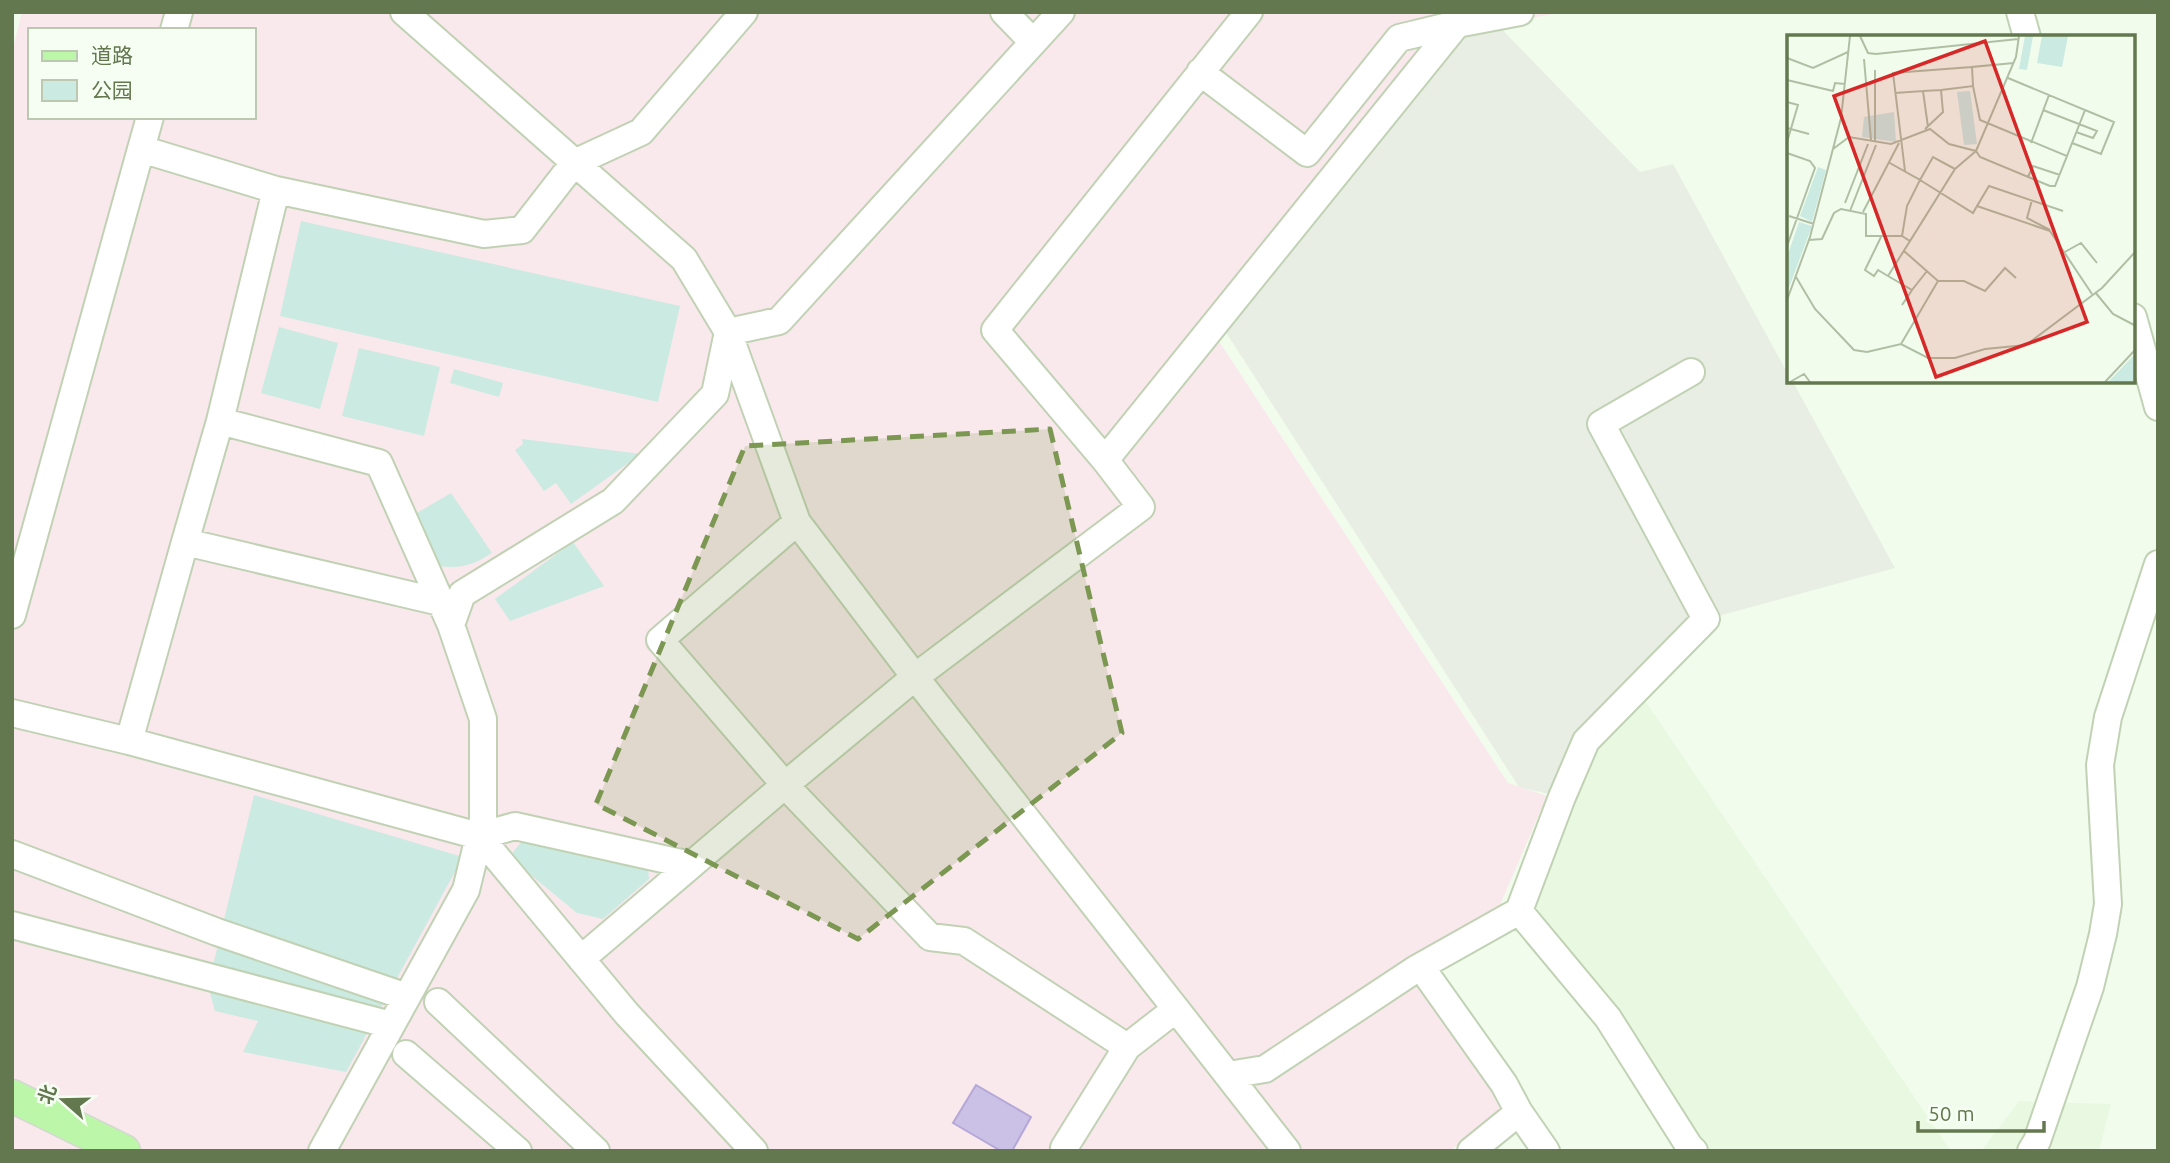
<svg xmlns="http://www.w3.org/2000/svg" width="2170" height="1163" font-family="Ubuntu,'Noto Sans SC',sans-serif">
<rect width="100%" height="100%" fill="#f1fced"/>
<path fill="#e9f9e1" d="M1642,696L1951,1151H1711L1698,1144L1526,907L1587,750Z
M2019,1101L2111,1104L2099,1151H1981Z"/>
<path fill="#e8eee4" d="M1491,18L1640,172L1673,164L1788,374V382H1793L1895,568L1707,619L1586,741L1562,797L1519,787L1218,320L1457,24Z"/>
<path fill="#f9e9ed" fill-rule="evenodd" d="M22,12H1563L1444,35L1209,326L1508,783L1547,796L1497,912L1408,963L1505,1106L1450,1151H144L12,1087V52ZM30,30H254V117H30Z
M12,1113L91,1151H12Z"/>
<path fill="#cbeae1" d="M301,221L680,306L658,402L280,316Z
M279,327L338,343L320,409L261,393Z
M359,348L440,367L424,436L342,416Z
M454,369L503,383L499,397L450,383Z
M522,439L641,454L571,504L556,483L544,491L515,450L523,444Z
M451,493L492,553C469,568 457,569 431,565L410,517Z
M573,542L604,586L510,621L495,599Z
M254,795L463,857L346,1072L243,1052L258,1021L215,1011L208,986Z
M523,840L648,869L649,879L603,919L577,913L509,857Z"/>
<path fill="#cbc1e6" stroke="#b5a7d7" stroke-width="2" d="M976,1085L1031,1117L1012,1151H1001L953,1123Z"/>
<g fill="none" stroke-linecap="round" stroke-linejoin="round">
<defs>
<path id="minor" d="M1004,12L1033,42
M1061,12L779,321L728,332L797,522L915,677L1176,1009L1127,1047
M2020,12L2027,37
M174,30L179,12
M1200,72L1307,153L1399,38L1457,24
M150,117L141,149L276,190
M2133,317L2158,407
M220,421L276,190L484,234L522,230L574,163L641,132L744,12
M1105,460L995,330L1249,12
M797,522L660,640L785,785L915,677L1141,507L1105,460L1457,24L1520,12
M185,542L220,421L379,463L451,625
M12,615L141,149
M12,713L129,741L479,836L515,826L690,865
M129,741L185,542L440,602
M479,836L627,1014L754,1151
M12,854L217,932L407,997
M1519,911L1608,1018L1689,1146L1694,1151
M12,925L391,1025
M581,959L785,785L930,937L964,941L1127,1047L1064,1148L1066,1151
M1421,967L1504,1084L1519,1112
M438,1002L596,1151
M1176,1009L1287,1151
M406,1054L518,1151
M1228,1075L1265,1069L1416,969L1519,911L1562,797L1586,741L1706,619L1601,424L1691,372
M322,1151L466,890L483,820V719L451,625L462,594L613,501L715,394L728,332L684,259L404,12
M1471,1151L1519,1112L1546,1151
M2031,1151L2037,1141L2090,987L2103,934L2108,904L2100,765L2108,717L2158,564"/>
<path id="major" d="M12,1096L124,1151"/>
</defs>
<use href="#minor" stroke="#c1d2b4" stroke-width="30"/>
<use href="#major" stroke="#d4d9ce" stroke-width="35"/>
<use href="#minor" stroke="#fff" stroke-width="26"/>
<use href="#major" stroke="#bcf7a9" stroke-width="32"/>
</g>
<path fill="#7b9752" fill-opacity="0.2" stroke="#7b9752" stroke-width="5" stroke-dasharray="14 9" stroke-linejoin="round" d="M1050,429L1122,733L858,939L596,804L745,446Z"/>
<g transform="translate(1787 35)">
<rect width="348" height="348" fill="#f1fced"/>
<path d="M238,1H246L240,35L232,34ZM255,1H281L275,32L250,28ZM183,56L190,109L177,110L170,57ZM107,77L109,107L75,102L77,82ZM31,132L39,135L25,187L13,181ZM12,187L25,191L0,258V222ZM348,319V347H321Z" fill="#cbeae1"/>
<path fill="none" stroke="#b0bfa4" stroke-width="2" d="M73,1L81,18L89,19L231,4M0,23L26,33L61,17M77,24L84,105M221,43L298,75L280,121M0,45L46,56L48,48L58,49M186,51L185,32L227,28M136,56L154,55L156,77L138,94M108,58L136,56L141,92M0,67L11,70L0,107M256,75L310,96L306,103L289,97M0,93L22,99M88,106V35M244,108L262,60M285,108L314,119L327,87L298,75M46,114L62,102L104,109L143,94L162,109L189,116L229,22L232,1M0,118L23,126L28,133L0,211M168,134L146,122L133,145L186,178L190,171L263,196L305,259M118,136L106,38L185,32M241,142L246,131L273,140M245,165L240,183L263,195M58,168L81,109M190,171L202,151L276,176M63,176L89,110M76,177L112,108M2,181L27,189M115,201L123,206L168,134L189,116L193,122L263,151H268L280,121L193,85L186,51L154,55M94,202L78,235L87,241L91,235L101,241L123,206M22,205L35,204L47,178L54,174L79,179V201H115L120,171L133,145L101,127M117,216L151,246H177L198,256L218,233L229,243M276,218L294,208L310,228M101,241L125,255L115,270M9,242L28,274L67,315L80,317L114,309L141,323H168L198,314L239,310L315,253L349,216M125,255L140,236M308,257L326,279L349,291M0,265L23,202L54,83L63,1M114,309L151,246M3,347L17,339L23,347M318,347L349,314"/>
<path fill="#d62828" fill-opacity="0.15" stroke="#d62828" stroke-width="3.5" d="M198,6L300,287L149,342L47,61Z"/>
<rect width="348" height="348" fill="none" stroke="#64784f" stroke-width="3.5"/>
</g>
<rect width="2170" height="1163" fill="none" stroke="#64784f" stroke-width="28"/>
<rect x="28" y="28" width="228" height="91" fill="#f6fef3" stroke="#bcc8b1" stroke-width="2"/>
<rect x="42" y="51" width="35" height="10" fill="#bcf7a9" stroke="#bcc8b1" stroke-width="2"/>
<text x="91" y="63" font-size="21" fill="#64784f">道路</text>
<rect x="42" y="80" width="35" height="21" fill="#cbeae1" stroke="#bcc8b1" stroke-width="2"/>
<text x="91" y="98" font-size="21" fill="#64784f">公园</text>
<g transform="translate(63 1100) rotate(290)" stroke="#f6fef3" stroke-width="5" paint-order="stroke">
<path d="M0-5L12 26L0 18L-12 26Z" fill="#64784f"/>
<text y="-10" font-size="19" font-weight="bold" text-anchor="middle" fill="#64784f">北</text>
</g>
<path d="M1918 1121v10h126v-10" fill="none" stroke="#64784f" stroke-width="3.5"/>
<text x="1928" y="1121" font-size="21" fill="#64784f" stroke="#f6fef3" stroke-width="5" paint-order="stroke">50 m</text>
</svg>
